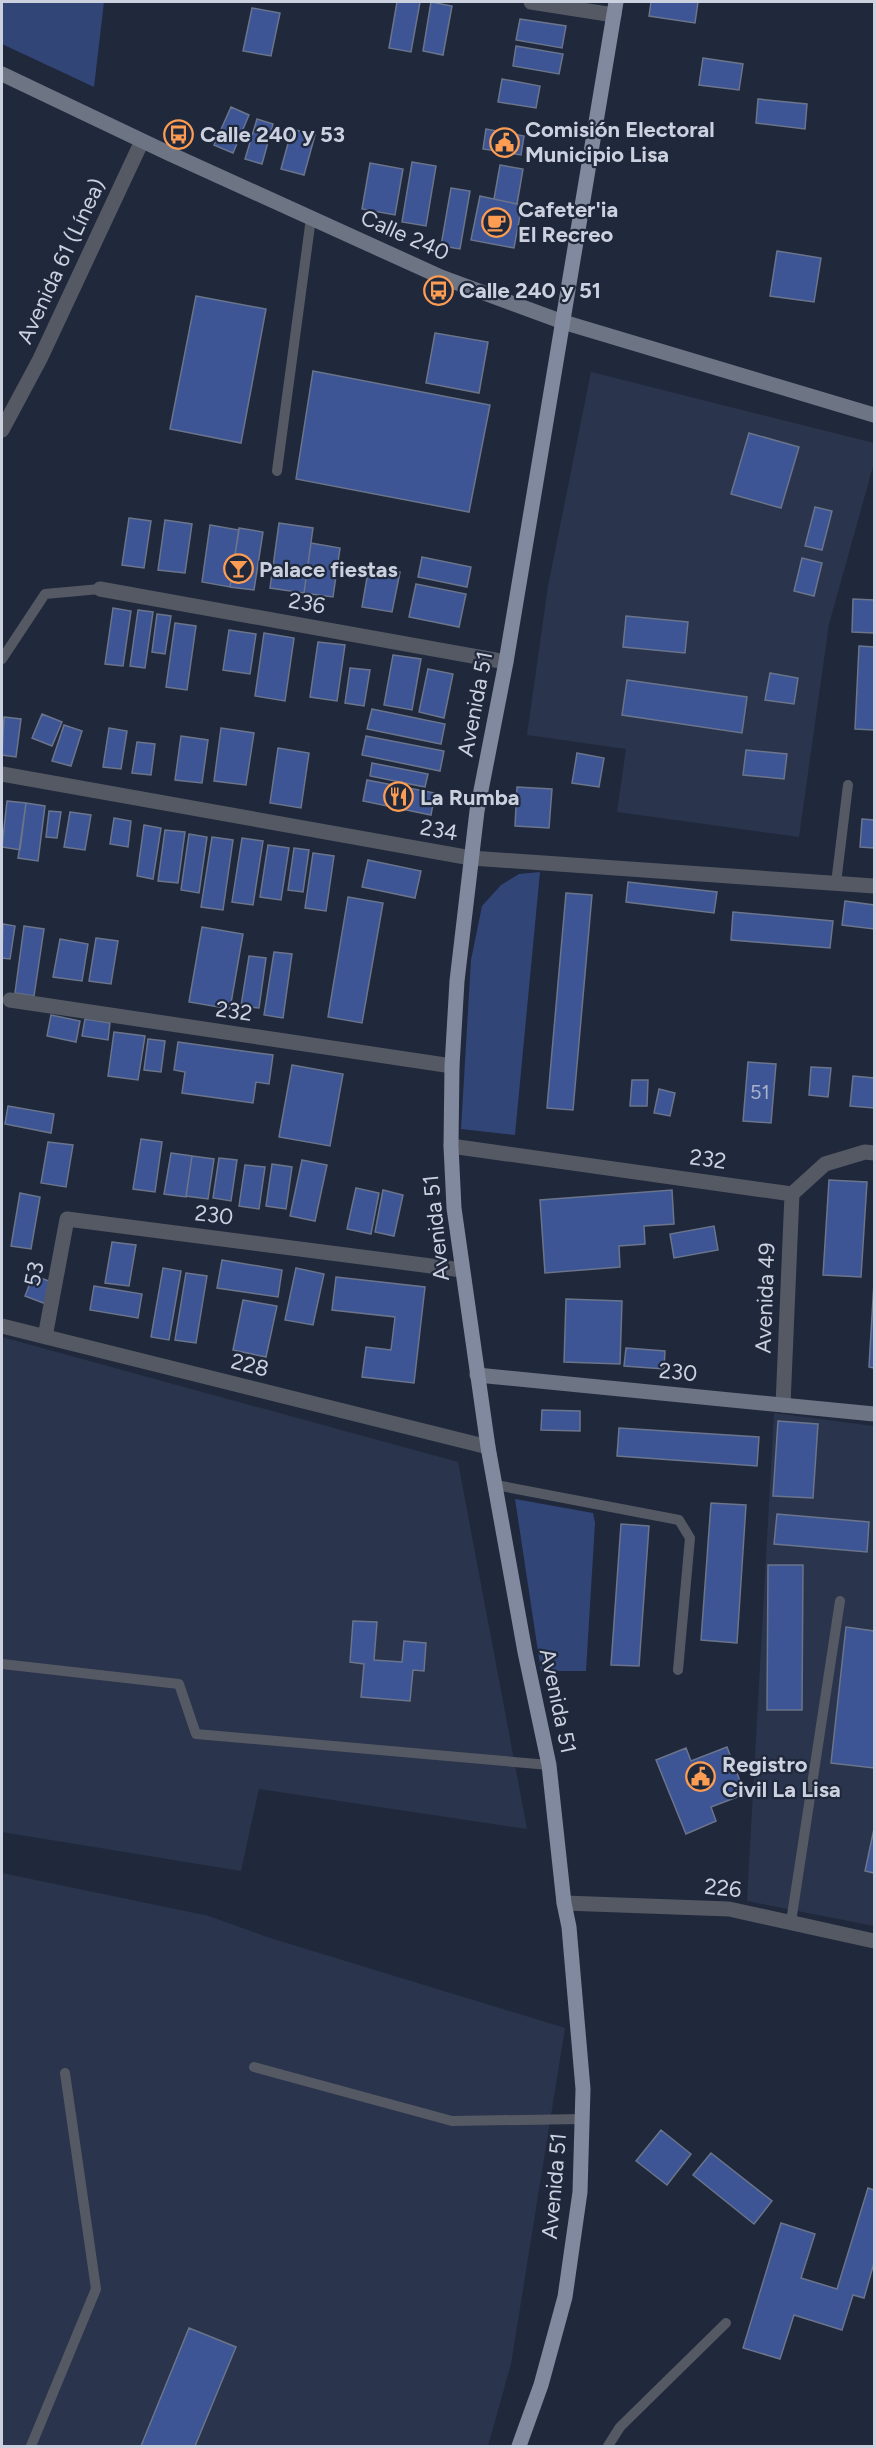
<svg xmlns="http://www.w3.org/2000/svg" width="876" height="2448" font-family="Figtree,sans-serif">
<rect width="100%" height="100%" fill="#20283c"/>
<path fill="#2a344c" d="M591,372L874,443V463L829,624L799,837L617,812L626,749L527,735L548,586Z
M2,1337L458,1462L527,1829L259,1789L241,1871L2,1832Z
M774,1413L874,1426V1926L747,1901Z
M2,1873L209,1916L267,1937L565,2028L511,2364L488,2446H2Z"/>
<path fill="#324577" d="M2,2H104L94,87L2,44Z
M540,872L515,1135L461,1129L471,960L482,906L501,885L519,874Z
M515,1499L593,1513L595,1523L586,1671H541Z"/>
<path fill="#3d5594" stroke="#6a748b" stroke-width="1.5" d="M397,2H420L411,52L389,48Z
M431,2L452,6L443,55L423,51Z
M651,2H698L695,23L649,16Z
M252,8L280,13L271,56L243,51Z
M520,19L566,26L562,48L516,40Z
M516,46L563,54L559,74L513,66Z
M703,58L743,64L739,90L699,85Z
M502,79L540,86L536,108L498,102Z
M758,99L807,104L805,129L756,123Z
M231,107L249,115L233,153L214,145Z
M257,119L273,124L262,164L245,159Z
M292,129L315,135L304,175L281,169Z
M486,129L524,136L521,155L483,149Z
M412,162L436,166L426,226L402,222Z
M370,163L403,169L395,215L362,209Z
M500,165L523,169L517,204L494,199Z
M451,188L470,191L460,249L441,246Z
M480,196L522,205L514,248L471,240Z
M777,251L821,258L814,302L770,296Z
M196,296L266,309L241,443L170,429Z
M435,333L488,342L479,393L426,383Z
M313,371L490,405L469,512L296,479Z
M749,433L799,447L781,508L731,494Z
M815,507L832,511L822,550L805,546Z
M129,518L151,521L144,568L122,565Z
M165,520L192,524L185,573L158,570Z
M279,523L313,528L304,593L270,588Z
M210,525L239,530L230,587L202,582Z
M239,528L263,532L254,590L230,587Z
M311,543L340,548L333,597L304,593Z
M422,557L471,567L467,587L418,577Z
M802,558L822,563L814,596L794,591Z
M369,566L400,572L392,612L362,607Z
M416,584L466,594L459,627L409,617Z
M853,599L874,600V633L852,632Z
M113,608L131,611L123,666L105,664Z
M138,610L153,612L145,668L130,666Z
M157,614L171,616L165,654L152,652Z
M626,616L688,622L685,653L623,647Z
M175,623L196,626L187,690L166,687Z
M229,630L256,634L250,674L223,670Z
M264,633L294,638L285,701L255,696Z
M318,642L345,645L337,701L310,697Z
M859,646L874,647V730L855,729Z
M393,655L421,659L412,710L384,705Z
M350,668L370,670L364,706L345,703Z
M428,669L453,674L444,718L419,712Z
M770,673L798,678L794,704L765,700Z
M627,680L747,697L742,733L622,715Z
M372,709L445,724L441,744L367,729Z
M42,714L62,722L52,746L32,738Z
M4,717L21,719L16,757L2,755Z
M64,725L82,731L71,766L52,761Z
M109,728L127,731L121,769L103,767Z
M221,728L254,733L246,785L214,781Z
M181,736L208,740L202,783L175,780Z
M366,736L444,751L440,771L362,755Z
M137,742L155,744L151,775L132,773Z
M278,748L309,753L301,808L270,803Z
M746,750L787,754L784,779L743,775Z
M577,753L604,758L599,787L572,783Z
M372,763L428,774L425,787L370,776Z
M367,780L435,793L431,815L363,801Z
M517,787L552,789L549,828L515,826Z
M7,801L26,803L20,850L2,847Z
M26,803L45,806L38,861L18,858Z
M49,811L61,812L57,838L46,837Z
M70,812L91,815L85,850L64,847Z
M114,818L131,821L128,847L110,844Z
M862,819L874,820V848L860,847Z
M144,825L161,828L153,879L137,876Z
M165,830L185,832L178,883L158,881Z
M189,834L207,837L199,893L181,890Z
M212,837L233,840L223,910L201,907Z
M242,838L263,841L253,905L232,902Z
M268,845L289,848L281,900L260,897Z
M294,848L309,850L303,892L288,890Z
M313,853L334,856L326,911L305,908Z
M368,860L421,871L415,898L362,887Z
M628,882L717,892L714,913L626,902Z
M566,893L592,895L573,1110L547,1108Z
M348,897L383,903L362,1023L328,1017Z
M845,901L874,905V929L842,925Z
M733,912L833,921L830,948L731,940Z
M3,924L15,926L10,959L2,958Z
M24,926L44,929L34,996L15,993Z
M202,927L243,934L230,1009L189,1002Z
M96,938L118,941L111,984L89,981Z
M60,939L88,944L82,981L53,977Z
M274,952L292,954L283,1018L264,1015Z
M249,956L266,958L259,1008L241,1006Z
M51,1015L80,1021L76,1042L47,1036Z
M85,1019L110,1023L108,1040L82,1036Z
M114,1032L145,1036L138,1080L108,1076Z
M148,1039L165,1041L161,1072L144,1070Z
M178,1042L273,1055L269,1084L256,1082L253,1103L182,1093L185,1072L174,1070Z
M748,1062L776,1064L771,1123L743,1121Z
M292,1065L343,1074L330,1146L279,1137Z
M811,1067L831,1068L828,1097L809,1095Z
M853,1076L874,1078V1108L850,1106Z
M632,1080H648L647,1106H630Z
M659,1089L675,1093L670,1116L654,1113Z
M8,1106L54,1114L51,1133L5,1124Z
M141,1139L162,1142L155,1192L133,1189Z
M48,1142L73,1145L66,1187L41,1183Z
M171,1153L192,1156L186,1197L164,1194Z
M192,1156L214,1159L208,1199L186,1196Z
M219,1158L237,1160L231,1201L213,1198Z
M302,1160L327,1165L315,1221L290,1216Z
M272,1164L292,1167L286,1209L266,1206Z
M245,1165L265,1167L259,1209L239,1206Z
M829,1180L867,1182L861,1277L823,1275Z
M356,1188L379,1193L371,1234L347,1229Z
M383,1190L403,1195L394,1236L375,1232Z
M672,1190L674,1224L644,1226L645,1244L619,1246L620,1267L545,1273L540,1200Z
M20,1193L40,1197L31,1249L11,1246Z
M714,1226L718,1250L674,1258L670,1234Z
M112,1242L136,1245L129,1286L105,1283Z
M222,1260L282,1270L278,1297L217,1288Z
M163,1268L181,1271L169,1340L151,1337Z
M296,1268L324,1274L313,1325L285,1320Z
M186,1273L207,1276L196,1343L175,1340Z
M33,1275L54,1283L46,1304L25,1296Z
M336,1277L425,1287L414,1383L362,1377L366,1347L391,1350L395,1317L332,1310Z
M874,1282V1368L869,1367Z
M94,1286L142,1294L138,1318L90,1310Z
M566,1299L622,1301L620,1364L564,1362Z
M243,1300L277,1306L266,1357L233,1350Z
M626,1348L665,1351L664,1369L624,1366Z
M542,1410L580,1411V1431L541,1430Z
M778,1421L818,1424L813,1498L773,1496Z
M619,1428L759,1437L757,1466L617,1456Z
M711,1503L746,1505L737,1643L701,1640Z
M777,1514L869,1522L867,1552L774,1544Z
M621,1524L649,1526L639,1666L611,1665Z
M768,1565H803L802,1710H767Z
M353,1621L377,1622L374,1660L402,1662L404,1641L426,1643L424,1671L413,1670L410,1701L361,1697L364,1664L350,1662Z
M846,1627L874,1631V1768L831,1763Z
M727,1747L745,1794L711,1807L716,1821L686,1834L656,1760L686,1748L691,1761Z
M874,1829V1873L865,1871Z
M661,2130L691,2154L667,2185L636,2161Z
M711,2153L772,2201L754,2224L693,2175Z
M868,2188L874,2190V2263L864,2298L853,2295L842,2330L794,2315L780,2359L743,2348L781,2223L815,2234L801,2278L837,2289Z
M189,2328L236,2347L195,2446H141Z"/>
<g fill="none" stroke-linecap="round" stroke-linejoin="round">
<path stroke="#555963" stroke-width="10" d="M277,471L311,218
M2,659L45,594L100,589
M836,883L848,785
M496,1485L679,1520L690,1538L678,1670
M2,1664L179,1684L196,1734L549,1765
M791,1922L840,1601
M254,2067L452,2121L582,2119
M31,2446L96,2289L65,2073
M608,2446L620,2427L726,2323"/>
<path stroke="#555963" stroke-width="15" d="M531,2L614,15
M2,430L40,359L142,141
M100,589L506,662
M2,774L471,858L874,886
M10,1000L452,1066
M451,1146L792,1194
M792,1194L825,1164L865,1152L874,1153
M2,1326L488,1447
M45,1337L67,1219L462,1270
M783,1405L792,1194
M564,1903L729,1909L874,1941"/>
<path stroke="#6d7484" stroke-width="15" d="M2,74L168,153L441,277L563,322L874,415
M477,1375L874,1414"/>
<path stroke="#80899d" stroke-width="15" d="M519,2446L541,2385L565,2297L580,2192L583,2089L569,1927L564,1903L549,1765L525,1652L488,1447L454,1208L451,1146L452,1066L457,981L477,811L506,662L616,2"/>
</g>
<defs>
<symbol id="bus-ring" viewBox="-11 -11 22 22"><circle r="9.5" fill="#20283c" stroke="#fc9d53" stroke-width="1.5"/><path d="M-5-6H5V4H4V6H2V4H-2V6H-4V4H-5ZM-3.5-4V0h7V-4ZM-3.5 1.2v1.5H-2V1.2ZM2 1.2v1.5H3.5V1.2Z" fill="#fc9d53"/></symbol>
<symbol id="civic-ring" viewBox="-11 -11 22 22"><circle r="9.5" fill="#20283c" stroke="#fc9d53" stroke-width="1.5"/><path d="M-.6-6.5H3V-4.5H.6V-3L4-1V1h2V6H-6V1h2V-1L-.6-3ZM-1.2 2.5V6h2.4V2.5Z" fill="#fc9d53"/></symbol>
<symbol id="cafe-ring" viewBox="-11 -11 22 22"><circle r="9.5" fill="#20283c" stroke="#fc9d53" stroke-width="1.5"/><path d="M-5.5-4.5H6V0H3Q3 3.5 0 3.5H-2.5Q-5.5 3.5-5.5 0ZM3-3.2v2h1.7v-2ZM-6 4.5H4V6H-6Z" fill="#fc9d53"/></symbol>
<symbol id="bar-ring" viewBox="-11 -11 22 22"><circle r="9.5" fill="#20283c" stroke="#fc9d53" stroke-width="1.5"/><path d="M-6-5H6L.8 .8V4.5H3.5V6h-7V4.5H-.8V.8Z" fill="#fc9d53"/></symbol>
<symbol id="restaurant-ring" viewBox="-11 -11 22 22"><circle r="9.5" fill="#20283c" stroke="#fc9d53" stroke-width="1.5"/><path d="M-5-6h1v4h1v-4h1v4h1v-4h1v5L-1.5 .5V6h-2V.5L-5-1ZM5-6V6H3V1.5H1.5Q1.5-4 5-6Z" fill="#fc9d53"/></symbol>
</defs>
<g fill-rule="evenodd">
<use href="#bus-ring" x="162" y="118" width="33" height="33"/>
<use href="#civic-ring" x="488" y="126" width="33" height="33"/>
<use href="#cafe-ring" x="480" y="206" width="33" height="33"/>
<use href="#bus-ring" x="422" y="274" width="33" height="33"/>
<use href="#bar-ring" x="222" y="552" width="33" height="33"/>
<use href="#restaurant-ring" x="382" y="780" width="33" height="33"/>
<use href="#civic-ring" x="684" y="1760" width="33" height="33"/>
</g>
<g text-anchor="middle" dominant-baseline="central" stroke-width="4.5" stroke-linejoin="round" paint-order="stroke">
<g font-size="20" fill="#a8b2cc">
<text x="760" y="1092">51</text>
</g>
<g font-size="22" font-weight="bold" fill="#cbd1de" stroke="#20283c" text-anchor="start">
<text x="525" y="129">Comisión Electoral<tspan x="525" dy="25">Municipio Lisa</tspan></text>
<text x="200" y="134">Calle 240 y 53</text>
<text x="518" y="209">Cafeter'ia<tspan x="518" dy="25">El Recreo</tspan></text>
<text x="459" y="290">Calle 240 y 51</text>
<text x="259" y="569">Palace fiestas</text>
<text x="420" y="797">La Rumba</text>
<text x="722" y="1764">Registro<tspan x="722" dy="25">Civil La Lisa</tspan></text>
</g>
<g font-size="22" fill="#cbd1de" stroke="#20283c">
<text transform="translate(405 235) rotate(24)">Calle 240</text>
<text transform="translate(61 261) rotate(-65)">Avenida 61 (Línea)</text>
<text transform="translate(307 603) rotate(10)">236</text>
<text transform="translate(475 704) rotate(-79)">Avenida 51</text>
<text transform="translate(439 830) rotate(10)">234</text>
<text transform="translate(234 1011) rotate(8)">232</text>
<text transform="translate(708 1159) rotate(8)">232</text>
<text transform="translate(214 1215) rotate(7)">230</text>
<text transform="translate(436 1228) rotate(-96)">Avenida 51</text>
<text transform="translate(34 1274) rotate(-79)">53</text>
<text transform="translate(765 1298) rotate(-88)">Avenida 49</text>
<text transform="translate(250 1365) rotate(14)">228</text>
<text transform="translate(678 1372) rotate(5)">230</text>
<text transform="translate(558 1701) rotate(78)">Avenida 51</text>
<text transform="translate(723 1888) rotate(6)">226</text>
<text transform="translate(554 2186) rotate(-85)">Avenida 51</text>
</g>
</g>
<rect width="876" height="2448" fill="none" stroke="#cbd1de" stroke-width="6"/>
</svg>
